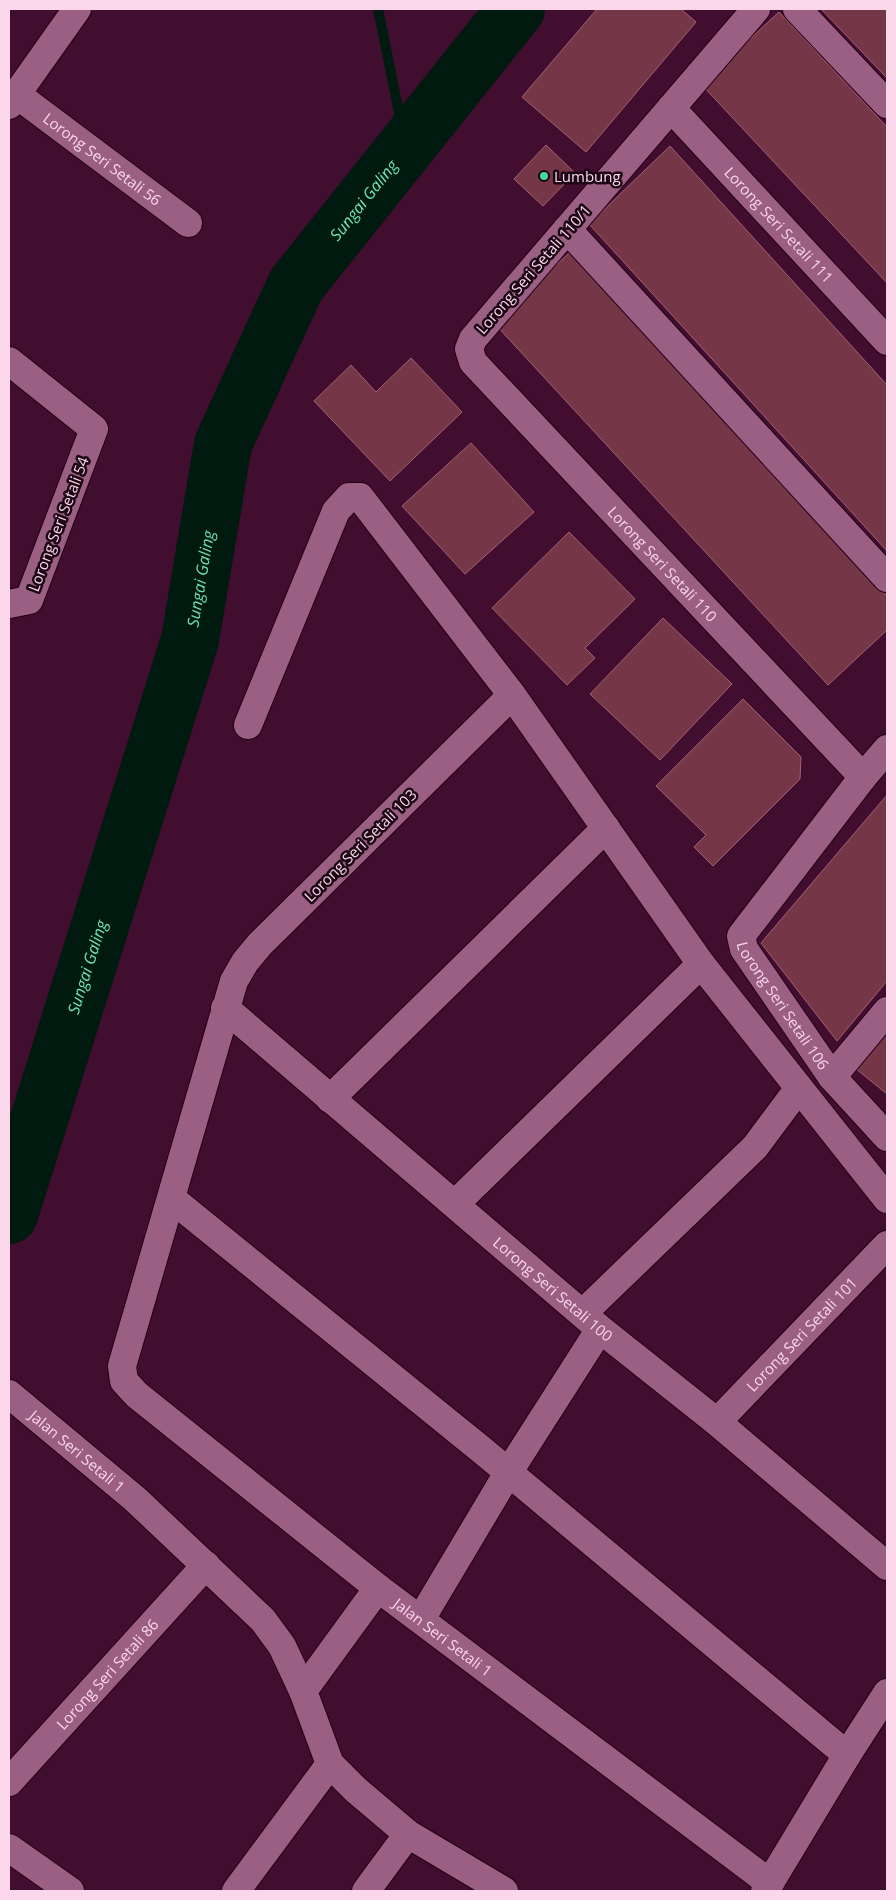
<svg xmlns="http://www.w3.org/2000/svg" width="896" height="1900" font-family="'Open Sans',sans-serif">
<rect width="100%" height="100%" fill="#420e30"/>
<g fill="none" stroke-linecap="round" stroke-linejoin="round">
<path stroke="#011a10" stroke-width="10" d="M378,9L406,147"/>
<path stroke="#011a10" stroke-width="58" id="s1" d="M9,1215L190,640L223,444L296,285L516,9"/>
</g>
<path fill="#753647" stroke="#a56172" d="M597,9H681L696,22L586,152L522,97Z
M821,9H887V78Z
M779,12L887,127V283L701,84Z
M546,145L575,173L543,206L514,179Z
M670,146L887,385V551L589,224Z
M570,252L887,596V630L828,685L494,323Z
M411,358L462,412L390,481L314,401L351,365L376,392Z
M471,443L534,512L465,574L402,506Z
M569,532L635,599L585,648L595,658L567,685L492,608Z
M663,618L732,684L660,760L590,694Z
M743,699L801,757L800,779L713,866L694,847L706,835L656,786Z
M887,795V981L837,1041L761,943Z
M887,1029V1094L855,1068Z"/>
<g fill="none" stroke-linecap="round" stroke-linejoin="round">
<defs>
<g id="minor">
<path id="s2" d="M756,9L473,339L469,349L473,362L863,777"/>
<path d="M797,9L887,104"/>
<path id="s3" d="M16,94L188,223"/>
<path d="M9,105L77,9"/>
<path id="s4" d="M671,108L887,341"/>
<path d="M567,229L887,578"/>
<path d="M9,361L94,429L29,600L9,604"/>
<path id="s5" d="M512,695L260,944L245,962L234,981L122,1366L124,1381L137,1395L378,1588L770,1883"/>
<path d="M248,725L336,511L349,497H360L512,695L701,964L887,1199"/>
<path id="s6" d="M887,749L863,777L741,936L744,949L832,1077L887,1137"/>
<path id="s7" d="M225,1008L600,1329L717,1422L887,1566"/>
<path d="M832,1077L887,1011"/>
<path d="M330,1099L606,828"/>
<path d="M172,1199L483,1451L847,1755"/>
<path d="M455,1204L701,964"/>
<path d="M583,1313L755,1147L799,1088"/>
<path id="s8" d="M9,1394L135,1499L263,1620L282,1646L303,1691L330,1764L356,1790L408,1834L504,1891"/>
<path id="s9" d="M717,1422L887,1245"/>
<path d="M421,1619L508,1473L600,1329"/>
<path d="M303,1691L378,1588"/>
<path id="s10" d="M9,1782L206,1565"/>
<path d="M9,1848L70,1891"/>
<path d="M236,1891L330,1764"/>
<path d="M366,1891L408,1834"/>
<path d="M765,1891L847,1755L887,1693"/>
</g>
</defs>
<use href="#minor" stroke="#220016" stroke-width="30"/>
<use href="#minor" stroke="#9b5f83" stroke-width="28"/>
</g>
<circle fill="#46d49e" stroke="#1c0614" stroke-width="2" cx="544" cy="176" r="5"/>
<g text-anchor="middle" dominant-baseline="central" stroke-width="5" stroke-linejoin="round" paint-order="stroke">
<g font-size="15" fill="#fad7ea" stroke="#1c0614">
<text stroke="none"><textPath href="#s3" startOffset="108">Lorong Seri Setali 56</textPath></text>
<text stroke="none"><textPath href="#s4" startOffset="159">Lorong Seri Setali 111</textPath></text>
<text transform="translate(533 269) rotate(-49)">Lorong Seri Setali 110/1</text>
<text transform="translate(58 524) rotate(-69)">Lorong Seri Setali 54</text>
<text stroke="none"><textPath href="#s2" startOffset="736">Lorong Seri Setali 110</textPath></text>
<text transform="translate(360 845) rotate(-45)">Lorong Seri Setali 103</text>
<text stroke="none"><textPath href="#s6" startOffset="319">Lorong Seri Setali 106</textPath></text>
<text stroke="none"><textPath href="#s7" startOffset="432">Lorong Seri Setali 100</textPath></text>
<text stroke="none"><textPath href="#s9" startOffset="122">Lorong Seri Setali 101</textPath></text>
<text stroke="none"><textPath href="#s8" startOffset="89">Jalan Seri Setali 1</textPath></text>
<text stroke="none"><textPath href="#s5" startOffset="1225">Jalan Seri Setali 1</textPath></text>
<text stroke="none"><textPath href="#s10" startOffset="146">Lorong Seri Setali 86</textPath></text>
</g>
<g font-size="15" fill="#fad7ea" stroke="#1c0614" text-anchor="start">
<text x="554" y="176">Lumbung</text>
</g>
<g font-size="16" font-style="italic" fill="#6ee6b4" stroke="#1c0614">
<text stroke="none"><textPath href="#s1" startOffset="1085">Sungai Galing</textPath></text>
<text stroke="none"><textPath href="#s1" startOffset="665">Sungai Galing</textPath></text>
<text stroke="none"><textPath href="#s1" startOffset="260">Sungai Galing</textPath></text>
</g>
</g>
<rect width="896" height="1900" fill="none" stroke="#fad7ea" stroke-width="20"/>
</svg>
